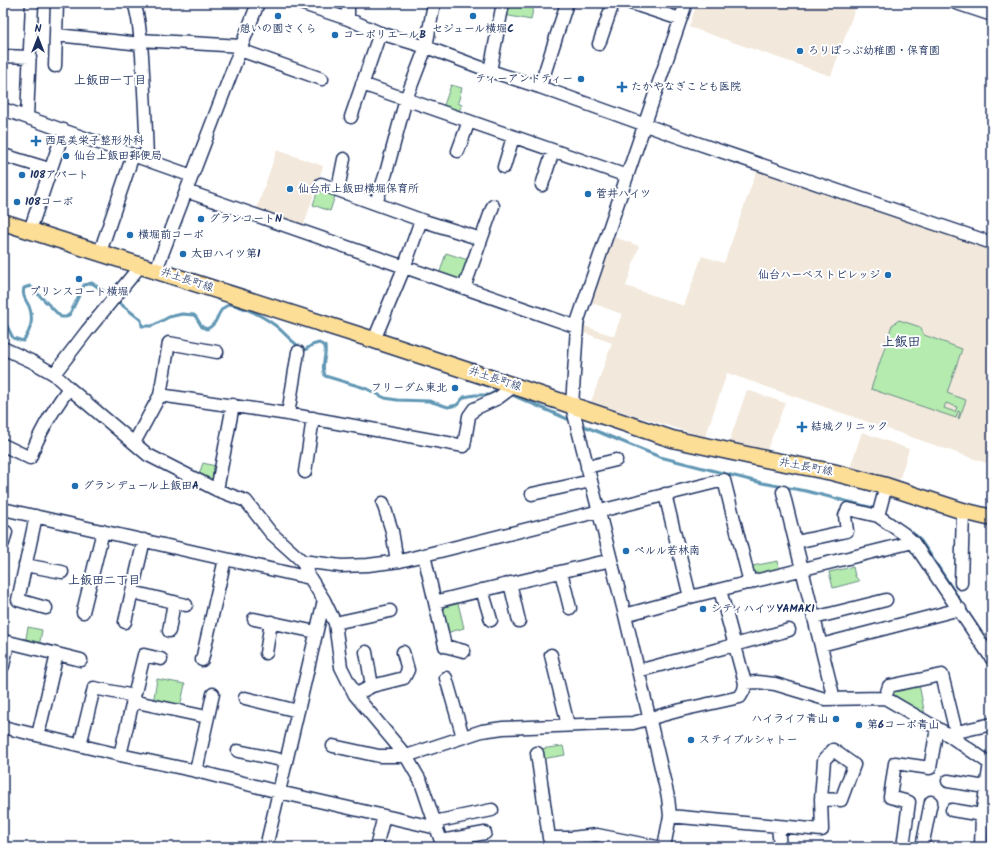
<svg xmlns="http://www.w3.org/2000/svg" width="995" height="850" font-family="Kalam,'Klee One',sans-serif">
<rect width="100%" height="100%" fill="#fff"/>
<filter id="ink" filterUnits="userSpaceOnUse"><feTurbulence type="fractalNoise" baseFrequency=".025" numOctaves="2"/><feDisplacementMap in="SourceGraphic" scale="8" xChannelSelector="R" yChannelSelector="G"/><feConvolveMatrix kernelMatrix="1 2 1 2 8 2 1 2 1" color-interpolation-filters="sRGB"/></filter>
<g filter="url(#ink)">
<path fill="#f2e8db" d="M697,3H857L831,76L689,27Z
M277,150L323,166L303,228L256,211Z
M758,167L992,247V465L727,373L705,437L591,402L612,343L582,332L584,326L614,336L622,314L592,303L614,237L639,246L626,286L684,306L702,256L724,263Z
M747,390L785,403L767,450L729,442Z
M862,432L909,449L899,481L850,468Z"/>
<path fill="#b5ebae" stroke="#688d86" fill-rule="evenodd" d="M506,3H534L531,20L504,15Z
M451,85L462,88L458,103L462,105L458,113L443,108Z
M319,187L336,193L330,211L313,205Z
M446,253L468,260L463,276L458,280L439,275Z
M899,320L920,327L924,335L962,349L947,393L966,400L959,419H958L960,412L958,411L956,418L871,389L892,325ZM946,403L957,407L955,412L944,408Z
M203,463L220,467L216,482L199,474Z
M778,561L780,572L757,578L752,566Z
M853,567L855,576L859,581L833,588L829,572Z
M458,603L464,628L446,633L442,606Z
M28,627L42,630L39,647L25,643Z
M157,679L185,684L181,703L178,708L153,703Z
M919,684L925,715L893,694L892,689Z
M563,746L565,755L542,759L540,749Z"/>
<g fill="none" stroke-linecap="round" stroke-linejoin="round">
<path stroke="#6197b4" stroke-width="3" d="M117,301L141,320L142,326H152L169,317L182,314L194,315L196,317L202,327L207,329C221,322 214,311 230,304C246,308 263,316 276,326C286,334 293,344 305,350L312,345L319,343L325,346C327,358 320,364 325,376L365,388L385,398L397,400L429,401L448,407L457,405L464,397L475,395H489L500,389L503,390
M3,318L13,338L23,341C31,331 34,318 29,306C25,299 22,295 24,288L30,286L61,317H66L70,314L84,285L92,283L112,297
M510,394L572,421
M579,424L660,457L762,483L806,491L877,509
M882,511L903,527
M911,532L919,538L928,551L982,634"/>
<defs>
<path id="minor" d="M134,3C140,19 140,38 142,55C144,90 146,124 147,159
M300,3L348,19L380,33L426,47L490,71L540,87L679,137L992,243
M631,3L680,19
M686,3L578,320L577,327L572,406L625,615L668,797L670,816L778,826L780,847
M956,3L992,15
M348,19V3
M57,35L141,44
M140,40L241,46
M599,44L613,3
M240,50L322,79
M3,56L30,57
M55,66L57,3
M490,71L503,3
M362,84L627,176
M540,87L567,3
M3,109L192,176
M27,117L32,3
M351,117L380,33
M458,151L469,121
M3,155L49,169
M504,167L513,137
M321,184L421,220L481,239
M542,185L553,151
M338,189L344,159
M186,191L577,327
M376,203L386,173L406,99L426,47L434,3
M30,230L64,130
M100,252L133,155
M156,270L258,3
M464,288L493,206
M374,340L404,268L421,220
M3,348L33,362L54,374L69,388L148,455L217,490L246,501L271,533L302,561L310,578L324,600L335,623L341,667L355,695L406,756L421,782L443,847
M54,374L87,331L141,265
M160,395L288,414L464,446L469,416L474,409L498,398L514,386
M288,414L298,352
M134,443L160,395L169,343L217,352
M3,445L30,458C39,433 53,410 69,388
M587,467L616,460
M305,472L313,418
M217,490L233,405
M783,492L834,699
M532,494L591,481
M665,494L690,597
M383,503L392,531L397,561
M3,509L310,578
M36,516L18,600L46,608
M878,516L886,486
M3,532H6L3,543
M796,542L847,531L845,516L848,509L878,516L904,534L913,542L992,659
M424,555L445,646L464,651
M302,561L341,566L368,565L400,561L724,480L750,583
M25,565L62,572
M561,572L570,608
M510,583L519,621
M961,583L963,511
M482,590L491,620
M132,592L186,605
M435,602C493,587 552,574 611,560
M83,612L103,531
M625,615L690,597L913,542
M814,618L886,600
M254,619L316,632
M125,622L144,540
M335,623L390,611
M169,631L174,602
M821,645L960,609
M366,652L372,686
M266,653L271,622
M57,654L81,660
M551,655L568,725
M202,660L225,559
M3,666L8,642L57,654L38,735
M638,671L789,630
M446,678L463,737
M745,683L757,682L775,684L825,699L885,698L947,734L992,765
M355,695L372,686L404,678L408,670L403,652
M245,698L298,711
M885,698L889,686L942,675L956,732
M132,701L207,717
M3,727L120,755L196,771L279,792L437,828
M948,734L992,724
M80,745L94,688L134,696
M333,746L379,756H406L482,731L503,728L633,723L681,710L740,697L744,690L745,683L720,590
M238,751L286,761
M537,753L549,838H571L597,835L657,847
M120,755L144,655L161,659
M196,771L213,694
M948,781L986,787
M952,810L982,815
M434,822L492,810
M778,826L822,830L821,799L824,760L833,750L854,765L841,800L821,799
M441,841L485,833
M266,847L324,600
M376,847L384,816
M664,847L670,816
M903,847L909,802L890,797L895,763L930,768L937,728
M922,847L931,802
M981,847L982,815L990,763"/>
<path id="major" d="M3,222L374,340L514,386L672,439L770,460L832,472L886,486L963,511L992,518"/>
</defs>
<use href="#minor" stroke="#1b2f5e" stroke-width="15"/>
<use href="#major" stroke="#1b2f5e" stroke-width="19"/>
<use href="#minor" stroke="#fff" stroke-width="12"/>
<use href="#major" stroke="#fdde96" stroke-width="16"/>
</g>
</g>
<g fill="#1f6fb2" stroke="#fff" stroke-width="1.5">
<circle cx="278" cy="16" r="4"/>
<circle cx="473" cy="16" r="4"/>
<circle cx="335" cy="35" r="4"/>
<circle cx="800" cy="51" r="4"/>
<circle cx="581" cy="79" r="4"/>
<path d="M620 81h4v4h4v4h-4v4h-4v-4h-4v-4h4z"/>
<path d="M34 135h4v4h4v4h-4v4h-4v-4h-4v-4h4z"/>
<circle cx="66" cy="156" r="4"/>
<circle cx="22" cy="175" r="4"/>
<circle cx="290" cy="189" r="4"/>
<circle cx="588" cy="194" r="4"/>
<circle cx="17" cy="202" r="4"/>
<circle cx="201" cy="219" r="4"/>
<circle cx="130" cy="235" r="4"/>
<circle cx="183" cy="254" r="4"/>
<circle cx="888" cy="275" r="4"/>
<circle cx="79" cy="279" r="4"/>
<circle cx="455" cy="388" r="4"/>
<path d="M800 421h4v4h4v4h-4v4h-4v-4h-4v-4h4z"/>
<circle cx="75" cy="486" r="4"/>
<circle cx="626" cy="551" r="4"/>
<circle cx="703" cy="609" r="4"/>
<circle cx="836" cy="719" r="4"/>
<circle cx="859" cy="725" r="4"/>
<circle cx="691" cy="740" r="4"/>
</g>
<g text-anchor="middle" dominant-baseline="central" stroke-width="4" stroke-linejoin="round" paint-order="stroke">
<g font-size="11" font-weight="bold" fill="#1b2f5e" stroke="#fff" text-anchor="start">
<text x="278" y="29" text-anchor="middle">憩いの園さくら</text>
<text x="473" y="29" text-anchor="middle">セジュール横堀C</text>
<text x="343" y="35">コーポリエールB</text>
<text x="808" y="51">ろりぽっぷ幼稚園・保育園</text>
<text x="573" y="79" text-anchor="end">ティーアンドティー</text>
<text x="631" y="87">たかやなぎこども医院</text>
<text x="45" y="141">西尾美栄子整形外科</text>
<text x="74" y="156">仙台上飯田郵便局</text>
<text x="30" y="175">108アパート</text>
<text x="298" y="189">仙台市上飯田横堀保育所</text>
<text x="596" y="194">菅井ハイツ</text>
<text x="25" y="202">108コーポ</text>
<text x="209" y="219">グランコートN</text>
<text x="138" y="235">横堀前コーポ</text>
<text x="191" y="254">太田ハイツ第1</text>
<text x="880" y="275" text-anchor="end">仙台ハーベストビレッジ</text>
<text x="79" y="292" text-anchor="middle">プリンスコート横堀</text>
<text x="447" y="388" text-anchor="end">フリーダム東北</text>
<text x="811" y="427">結城クリニック</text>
<text x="83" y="486">グランデュール上飯田A</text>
<text x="634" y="551">ペルル若林南</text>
<text x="711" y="609">シティハイツYAMAKI</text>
<text x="828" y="719" text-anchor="end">ハイライフ青山</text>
<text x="867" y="725">第6コーポ青山</text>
<text x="699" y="740">ステイブルシャトー</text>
</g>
<g font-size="11" fill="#1b2f5e" stroke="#fff">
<text transform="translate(187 280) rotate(18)">井土長町線</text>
<text transform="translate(495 379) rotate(18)">井土長町線</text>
<text transform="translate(806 467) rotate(11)">井土長町線</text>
</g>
<g font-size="12" font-weight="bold" fill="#1b2f5e" stroke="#fff">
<text x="110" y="80">上飯田一丁目</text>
<text x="104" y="580">上飯田二丁目</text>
</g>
<g font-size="13" font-weight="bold" fill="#1b2f5e" stroke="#fff">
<text x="901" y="342">上飯田</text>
</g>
</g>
<rect width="995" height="850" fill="none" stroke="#fff" stroke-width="16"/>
<rect x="8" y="8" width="979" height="834" fill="none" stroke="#1b2f5e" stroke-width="1.5" filter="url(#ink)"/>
<g transform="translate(38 38)" stroke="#ffffff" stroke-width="3" paint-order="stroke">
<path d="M0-3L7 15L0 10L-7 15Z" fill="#1b2f5e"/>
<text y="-6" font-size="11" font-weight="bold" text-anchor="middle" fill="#1b2f5e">N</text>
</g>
</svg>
